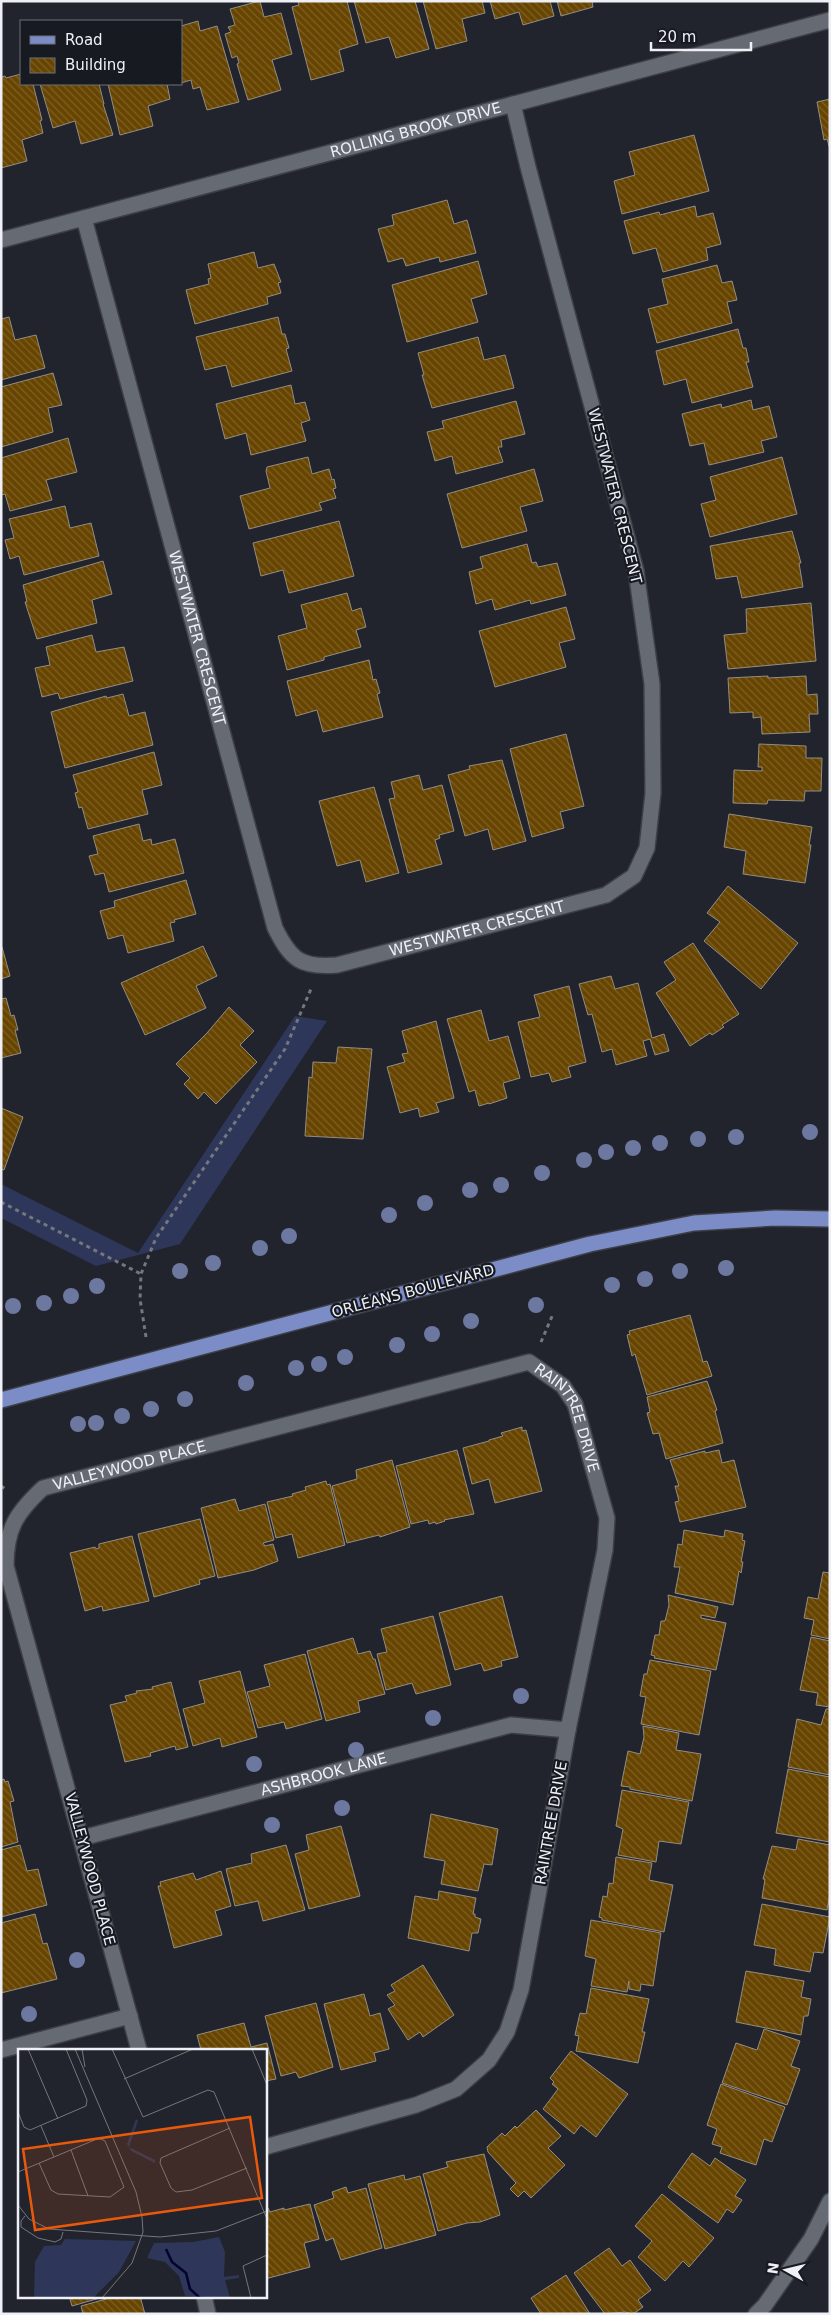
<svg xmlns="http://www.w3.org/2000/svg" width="831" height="2315" font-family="'DejaVu Sans',sans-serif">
<defs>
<pattern id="building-back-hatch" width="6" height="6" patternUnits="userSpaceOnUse" patternTransform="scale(1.25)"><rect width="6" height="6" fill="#674500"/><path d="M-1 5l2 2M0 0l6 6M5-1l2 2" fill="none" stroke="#7d6026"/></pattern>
</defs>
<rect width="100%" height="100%" fill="#21242c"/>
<path fill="#2e3759" d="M295,1016L327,1021L180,1244L96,1266L1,1218V1184L138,1253Z"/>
<path fill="url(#building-back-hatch)" stroke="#938d83" d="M260,1L264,17L281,13L292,54L272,60L281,90L248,100L237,64L239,63L237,56L232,58L225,34L231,32L228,27L235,25L230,9Z
M298,1H347L358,44L339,50L344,71L311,80L292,7L299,5Z
M354,1H415L429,49L396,58L389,37L366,43Z
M423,1H482L485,13L462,19L467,41L436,49Z
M490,1H550L554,16L523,25L519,12L495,19Z
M557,1H592L593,7L561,16Z
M198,21L200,31L217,26L239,102L207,110L200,87L193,89L191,80L181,83V26Z
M21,74V84H33L42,120L40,121L43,133L22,140L27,161L1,168V77L5,76L6,78Z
M40,84H99L104,104H103L113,135L81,144L75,121L53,128Z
M108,84H167L170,99L148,106L153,126L120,135Z
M830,99V149L827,139L824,140L817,102Z
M694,135L709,191L622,214L614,181L635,175L629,152Z
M447,200L454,224L467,220L476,253L440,262L439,257L406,266L403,258L388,262L378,229L394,225L392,215Z
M695,206L697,217L713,213L721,244L706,248L708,260L663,272L656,248L633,254L624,221L659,212L660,215Z
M254,252L258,268L274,264L281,282L278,283L281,293L267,297L268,304L195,324L186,290L209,284L208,279L211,278L208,264Z
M478,261L487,294L471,299L478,322L407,342L392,285Z
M717,265L722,283L732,281L737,300L727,302L732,323L657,343L648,309L668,304L662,279Z
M9,317L15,340L36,335L45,368L1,380V319Z
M278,317L282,334H285L289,348L286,349L292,371L232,387L226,365L205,370L196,337Z
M738,329L743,348H746L749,362H746L753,387L692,403L686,379L664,385L656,351Z
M478,337L484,360L505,355L514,388L432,408L422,375H424L418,353Z
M53,373L62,405L48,408L53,432L1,447V387Z
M291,385L295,404L305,402L310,420L301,423L306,441L251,455L246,433L225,439L216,404Z
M751,400L753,410L769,406L777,437L761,441L764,452L709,465L704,443L690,446L682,414L721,404L722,408Z
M516,401L525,434L501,440L502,447H498L503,462L456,474L452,456L435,461L427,432L444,428L442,421Z
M68,438L77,472L46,480L52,500L10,511L5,494L1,495V458Z
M308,457L312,474L329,469L332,480L334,479L336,488L333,489L336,498L319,503L322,510L249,529L240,496L270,488L266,471L267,467Z
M782,457L797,514L710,537L701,504L716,500L710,477Z
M534,469L543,501L520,507L527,531L462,548L447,494Z
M65,506L70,528L91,523L99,556L24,575L19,556L10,559L5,540L14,538L9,519Z
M339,521L354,576L289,593L283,570L261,576L253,543Z
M792,531L801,563H799L803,587L742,598L737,576L716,579L710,546Z
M527,544L532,563L536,562L538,567L557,563L566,595L531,604L530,600L495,610L492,599L476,604L469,572L483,568L480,557Z
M103,561L112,594L92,600L97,623L37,639L25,602H27L23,585Z
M347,593L352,611L361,608L366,627L356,630L361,647L324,657V660L287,670L278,636L307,628L301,605Z
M811,603L816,661L728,669L724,635L747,633L746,609Z
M566,607L575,639L559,643L566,667L495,687L479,631Z
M92,635L96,652L124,647L133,681L60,699L58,693L42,697L35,668L50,665L46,647Z
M369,660L373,680L376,679L380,693L377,694L383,717L323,732L317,710L296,716L287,681Z
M768,676V678L806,676L807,695L817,694L818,714H809L810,732L762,734L761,717L753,718V712L730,713L728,678Z
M123,694L129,716L145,712L153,745L65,768L51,712L106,696L107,698Z
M566,734L584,806L560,812L564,828L532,837L510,749Z
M759,744L806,746V758H822L821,791H805L804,801L768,800L767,804L733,803L734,770L762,771V767H758Z
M154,752L162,785L142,790L148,814L88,829L82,807L79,808L75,793L78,792L73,775Z
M502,760L526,841L493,850L488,829L465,836L448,775L470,769L469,766Z
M419,775L423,790L442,785L454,831L439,835L440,838L435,840L442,864L408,873L389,799L395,798L391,782Z
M374,787L399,873L366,882L360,860L337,866L319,801Z
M729,814L812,827L809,845H811L805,883L743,874L746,851L724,847Z
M139,824L143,841L151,839L152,845L175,839L184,873L109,892L104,873L95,875L89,856L98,854L93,836Z
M186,880L196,914L174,920L175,922L170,923L174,941L128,953L123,935L108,939L100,911L115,907L114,901Z
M728,886L798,943L761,989L704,941L720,922L707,913Z
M693,943L739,1014L722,1025L724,1027L712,1035L710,1033L690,1046L656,993L676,980L664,962Z
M203,946L217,976L196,986L206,1008L145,1035L121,983Z
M2,947L10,976L1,979V948Z
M611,976L615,989L638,983L652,1038L664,1034L669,1051L655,1055L650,1039L643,1041L647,1056L616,1065L612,1049L602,1052L592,1014L588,1015L579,984Z
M569,986L586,1062L568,1067L571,1077L552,1082L549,1073L531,1077L518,1022L540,1017L534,995Z
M6,998L11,1016L14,1015L18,1030H15L21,1053L1,1058V999Z
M229,1007L254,1031L240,1045L257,1062L216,1104L204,1092L198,1099L184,1084L190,1078L176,1064L207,1033Z
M481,1010L489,1041L508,1036L520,1078L503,1083L507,1098L489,1104V1103L479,1106L475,1090L469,1092L447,1019Z
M436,1021L454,1098L436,1103L439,1112L420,1117L418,1108L400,1113L387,1067L405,1062L402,1054L408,1053L402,1031Z
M338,1047L372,1049L363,1139L305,1136L309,1077L312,1078L313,1062L336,1063Z
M1,1108L23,1117L4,1170L1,1169Z
M690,1315L703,1362L707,1361L712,1376L647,1395L635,1354L632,1356L627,1335L630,1334L629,1331Z
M707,1381L717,1410L715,1411L723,1443L666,1459L659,1433L653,1434L647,1413L650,1412L647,1397Z
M522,1427V1431L526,1430L542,1491L495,1503L489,1479L472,1484L463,1448L489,1441V1440L503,1436L501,1433Z
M457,1450L474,1514L444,1520L445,1521L436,1524L435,1522L429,1524L428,1520L411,1524L396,1466Z
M719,1450L722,1463L734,1460L746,1507L680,1522L675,1502L679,1501L675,1486H679L670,1460L705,1451V1453Z
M392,1460L410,1527L380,1537L379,1535L347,1543L332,1486L357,1479L356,1470Z
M326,1481L327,1485L330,1484L345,1545L298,1558L292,1534L276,1538L267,1502L293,1496L292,1494L306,1490L305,1487Z
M235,1499L239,1511L265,1504L274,1540L263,1543L265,1546L273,1544L278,1561L254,1570L218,1578L201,1508Z
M200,1519L215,1576L199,1580L200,1584L154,1597L138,1534Z
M684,1530L724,1537L725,1530L743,1534L742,1540L745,1541L741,1562H743L741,1573L739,1571L733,1605L675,1593L680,1567H674L678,1544L682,1545Z
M132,1536L149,1601L103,1611L102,1606L85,1611L70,1553L95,1547L96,1549L99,1548V1544Z
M823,1572L830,1573V1639L811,1635L814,1620L804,1618L808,1597L818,1599Z
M668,1595L718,1607L715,1618L701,1615V1618L726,1623L716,1670L654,1658L655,1656L651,1655L655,1635H659L661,1621H665L669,1605Z
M502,1596L518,1657L501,1661L502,1666L484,1671L481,1663L455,1670L439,1613Z
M433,1616L451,1685L416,1694L412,1683L386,1690L377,1654L387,1652L381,1629Z
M811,1637L830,1641V1707L816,1705L818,1693L800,1690Z
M353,1638L358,1654L370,1651L373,1659H375L385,1694L358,1701L360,1712L326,1721L307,1651Z
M305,1654L322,1719L286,1729L284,1722L258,1728L247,1692L270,1686L264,1665Z
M650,1660L711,1671L699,1735L641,1724L646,1697L640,1696L644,1674H647Z
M240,1671L257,1737L222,1747L220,1738L193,1746L183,1709L205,1703L199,1681Z
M171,1682L188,1747L176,1750L175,1746L150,1753L151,1756L125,1762L110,1705L127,1701L125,1696L137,1693L136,1691L153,1689L152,1687Z
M826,1709H830V1775L788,1767L797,1719L821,1725Z
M643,1726L679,1733L676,1750L701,1754L692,1801L630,1789V1787L621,1786L628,1751L640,1754L644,1737Z
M788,1769L830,1777V1842L776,1833Z
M4,1779L5,1782L8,1781L14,1801L10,1802L18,1842L1,1847V1780Z
M622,1790L689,1802L681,1844L659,1841L656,1862L618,1855L623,1829L616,1826Z
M431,1814L498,1829L492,1865L484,1864L478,1891L441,1884L445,1861L424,1857Z
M341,1826L360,1896L309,1909L295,1854L309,1850L306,1835Z
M798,1839L830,1845V1894L827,1910L762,1898L765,1879H763L772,1846L796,1850Z
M20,1845L27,1871L38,1869L47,1905L1,1917V1850Z
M286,1845L305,1910L263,1921L258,1901L235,1906L226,1869L252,1863L251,1854Z
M616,1857L652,1863L649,1880L673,1885L664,1932L602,1920V1918L599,1917L603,1896L607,1897L609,1883L613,1884Z
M221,1871L231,1906L215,1911L222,1935L174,1948L158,1886H161L160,1882L193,1873L196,1880Z
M439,1891L476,1898L473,1914H475V1917L481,1919L478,1933H472L469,1951L408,1938L415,1896L438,1900Z
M762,1904L830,1917L823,1953L814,1952L810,1972L774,1965L776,1949L754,1945Z
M35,1914L43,1944L47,1943L57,1979L1,1993V1923Z
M591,1920L661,1933L653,1986L641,1984L640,1991L629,1989V1981L627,1992L591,1986L596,1959L585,1956Z
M423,1965L454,2015L423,2037L420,2032L408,2040L388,2009L395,2005L387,1995L395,1991L391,1985Z
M746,1971L804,1981L801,1997L811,1999L808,2016H804L801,2035L736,2022Z
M591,1988L649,1999L642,2032H645L638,2063L576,2051L579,2036L575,2035L580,2013L586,2014Z
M364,1994L370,2016L380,2013L389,2049L374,2053L376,2061L341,2070L324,2004Z
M316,2003L333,2067L299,2078L296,2072L281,2076L265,2016Z
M244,2023L251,2047L267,2043L276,2079L265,2081V2050H201L197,2035Z
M764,2029L800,2041L791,2066L800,2069L787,2105L722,2083L736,2043L757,2050Z
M571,2051L628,2094L596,2137L581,2125L574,2134L543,2109L558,2089L552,2084L554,2082L550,2078Z
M721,2084L785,2107L772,2142L764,2139L756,2165L720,2153L722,2147L712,2144L717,2129L707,2125Z
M536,2110L561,2136L548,2148L565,2165L531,2198L524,2191L518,2197L510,2189L516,2183L488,2152L487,2147L502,2133L505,2136L515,2126L517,2128Z
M692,2153L710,2166L715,2158L746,2180L735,2196L742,2200L733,2213L727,2209L718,2223L668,2187Z
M484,2154L500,2215L480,2222L467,2223L438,2231L423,2174L448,2167L446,2162Z
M404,2175L405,2180L420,2176L436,2235L385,2249L368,2184Z
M346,2187L348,2193L366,2188L382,2248L341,2260L333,2238L326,2241L314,2205L334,2198L332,2192Z
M662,2194L714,2238L689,2267L683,2261L665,2281L638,2257L652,2241L635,2226Z
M310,2204L319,2239L304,2243L310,2267L265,2279V2209L268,2208L270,2212L284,2208V2210Z
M609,2248L622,2266L630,2260L651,2290L638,2300L643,2307L633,2314L625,2312L605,2314L574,2273Z
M566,2275L590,2314H541L531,2298Z
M69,2296H107L72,2306Z
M117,2296H140L145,2314H83L81,2306Z"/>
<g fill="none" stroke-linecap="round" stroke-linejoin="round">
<defs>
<g id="minor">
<path id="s1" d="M84,218L275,928C291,960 301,968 337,965L606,895L634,876L647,848L653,793L652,684L636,571L528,167L513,104"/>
<path id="s2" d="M1,240L830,20"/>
<path id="s3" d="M82,1838L511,1725L568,1730"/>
<path d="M1,2050L130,2016"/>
<path id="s4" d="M139,2050L6,1566C6,1529 16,1513 43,1488L529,1362L563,1386L575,1404L607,1518L605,1550L568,1730L521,1990L507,2032L489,2060L456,2089L416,2105L265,2147"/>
<path d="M204,2296L208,2314"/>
<path d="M756,2314L765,2305L811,2239L830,2201"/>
</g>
<path id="major" d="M1,1400L590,1244L694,1223L775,1218L830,1219"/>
</defs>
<use href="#minor" stroke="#3d3f46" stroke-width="18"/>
<use href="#major" stroke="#3d3f46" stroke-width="18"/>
<path stroke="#74777e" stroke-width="3" stroke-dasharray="4 4" stroke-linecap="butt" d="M1,1202L141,1274
M146,1337L140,1299L141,1274L156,1238L285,1049L311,989
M541,1342L553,1314
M1,1486L7,1490"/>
<use href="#minor" stroke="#666a73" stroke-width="15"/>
<use href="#major" stroke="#7b8cc6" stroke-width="15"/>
</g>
<g fill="#6c78a0">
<circle cx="810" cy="1132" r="8"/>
<circle cx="736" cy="1137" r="8"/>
<circle cx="698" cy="1139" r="8"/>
<circle cx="660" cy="1143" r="8"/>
<circle cx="633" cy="1148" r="8"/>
<circle cx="606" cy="1152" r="8"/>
<circle cx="584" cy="1160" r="8"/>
<circle cx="542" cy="1173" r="8"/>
<circle cx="501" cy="1185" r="8"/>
<circle cx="470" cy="1190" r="8"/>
<circle cx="425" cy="1203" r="8"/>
<circle cx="389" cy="1215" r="8"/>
<circle cx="289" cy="1236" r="8"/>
<circle cx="260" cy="1248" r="8"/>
<circle cx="213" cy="1263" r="8"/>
<circle cx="726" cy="1268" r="8"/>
<circle cx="180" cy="1271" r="8"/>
<circle cx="680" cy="1271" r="8"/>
<circle cx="645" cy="1279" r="8"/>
<circle cx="612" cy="1285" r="8"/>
<circle cx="97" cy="1286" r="8"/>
<circle cx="71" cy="1296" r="8"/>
<circle cx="44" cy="1303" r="8"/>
<circle cx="536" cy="1305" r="8"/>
<circle cx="13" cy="1306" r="8"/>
<circle cx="471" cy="1321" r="8"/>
<circle cx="432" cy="1334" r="8"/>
<circle cx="397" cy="1345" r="8"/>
<circle cx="345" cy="1357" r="8"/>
<circle cx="319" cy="1364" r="8"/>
<circle cx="296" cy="1368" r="8"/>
<circle cx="246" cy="1383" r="8"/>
<circle cx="185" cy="1399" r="8"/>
<circle cx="151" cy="1409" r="8"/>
<circle cx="122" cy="1416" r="8"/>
<circle cx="96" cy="1423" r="8"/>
<circle cx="78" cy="1424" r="8"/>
<circle cx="521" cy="1696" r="8"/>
<circle cx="433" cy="1718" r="8"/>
<circle cx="356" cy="1750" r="8"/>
<circle cx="254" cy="1764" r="8"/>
<circle cx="342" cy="1808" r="8"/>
<circle cx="272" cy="1825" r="8"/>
<circle cx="77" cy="1960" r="8"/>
<circle cx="29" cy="2014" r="8"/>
</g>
<g text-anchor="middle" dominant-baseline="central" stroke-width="4.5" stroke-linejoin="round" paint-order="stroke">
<g font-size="15" fill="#eef0f6" stroke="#181a22">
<text stroke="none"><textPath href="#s2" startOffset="429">ROLLING BROOK DRIVE</textPath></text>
<text transform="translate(615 496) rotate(76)">WESTWATER CRESCENT</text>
<text stroke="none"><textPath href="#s1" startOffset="435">WESTWATER CRESCENT</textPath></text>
<text stroke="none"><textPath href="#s1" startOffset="959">WESTWATER CRESCENT</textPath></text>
<text transform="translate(413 1291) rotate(-15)">ORLÉANS BOULEVARD</text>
<text stroke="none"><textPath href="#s4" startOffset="1165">RAINTREE DRIVE</textPath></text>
<text stroke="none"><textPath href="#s4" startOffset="681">VALLEYWOOD PLACE</textPath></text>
<text stroke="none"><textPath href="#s3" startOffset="250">ASHBROOK LANE</textPath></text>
<text transform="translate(551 1823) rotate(-80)">RAINTREE DRIVE</text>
<text transform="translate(90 1869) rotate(75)">VALLEYWOOD PLACE</text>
</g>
</g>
<g transform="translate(18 2049)">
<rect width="249" height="249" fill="#21242c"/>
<path d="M118,70L120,72L111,98L137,111V114L113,102L109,95Z" fill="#2e3759"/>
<path d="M201,188L207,203L206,228L221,226V229L207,231L212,249L167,247L161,227L147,213L129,209L136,194L175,193ZM47,190L118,192L101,223L75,249H16L17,213L26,197L43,196Z" fill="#2e3759"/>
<path fill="none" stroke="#040230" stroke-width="2.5" d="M148,200L154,213L168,224L172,240L182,249"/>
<path fill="none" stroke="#73767d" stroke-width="1" d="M10,0L40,70M57,0L118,143L124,168L125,183L114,214L84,249M64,0L67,18M94,0L125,68L190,41L196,43L249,170M234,0L249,36M106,30L175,0M0,63L6,78L12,81L68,57L69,51L48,0M23,77L36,108M212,79L143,109L142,114L153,139L158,143L174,141L229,119M53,101L70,147M0,123L79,90H83L87,92L106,138L92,148L40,145L33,141L21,114M0,156L11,170L31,180L142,188L198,182L249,162M7,167L3,172V178L20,189L37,193L43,190L45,183M233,249L225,217L249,206"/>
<path fill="#e8590c" fill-opacity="0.15" stroke="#e8590c" stroke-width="2.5" d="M232,68L244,149L17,181L5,100Z"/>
<rect width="249" height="249" fill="none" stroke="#eef0f6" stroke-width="2.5"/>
</g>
<rect width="831" height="2315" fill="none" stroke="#eef0f6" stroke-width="5"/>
<rect x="20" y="20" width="162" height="65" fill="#181a22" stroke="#6e7077"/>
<rect x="30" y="36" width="25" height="8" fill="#7b8cc6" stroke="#6e7077"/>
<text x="65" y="45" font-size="15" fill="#eef0f6">Road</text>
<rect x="30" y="58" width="25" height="15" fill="url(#building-back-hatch)" stroke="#6e7077"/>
<text x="65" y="70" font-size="15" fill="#eef0f6">Building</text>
<g transform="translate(786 2270) rotate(278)" stroke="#181a22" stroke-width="4" paint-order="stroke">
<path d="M0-4L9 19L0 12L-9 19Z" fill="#eef0f6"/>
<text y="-8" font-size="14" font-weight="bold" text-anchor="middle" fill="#eef0f6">N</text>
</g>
<path d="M651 42v8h100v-8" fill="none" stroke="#eef0f6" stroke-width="2.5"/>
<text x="658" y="42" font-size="15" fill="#eef0f6" stroke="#181a22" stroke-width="4" paint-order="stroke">20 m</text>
</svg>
